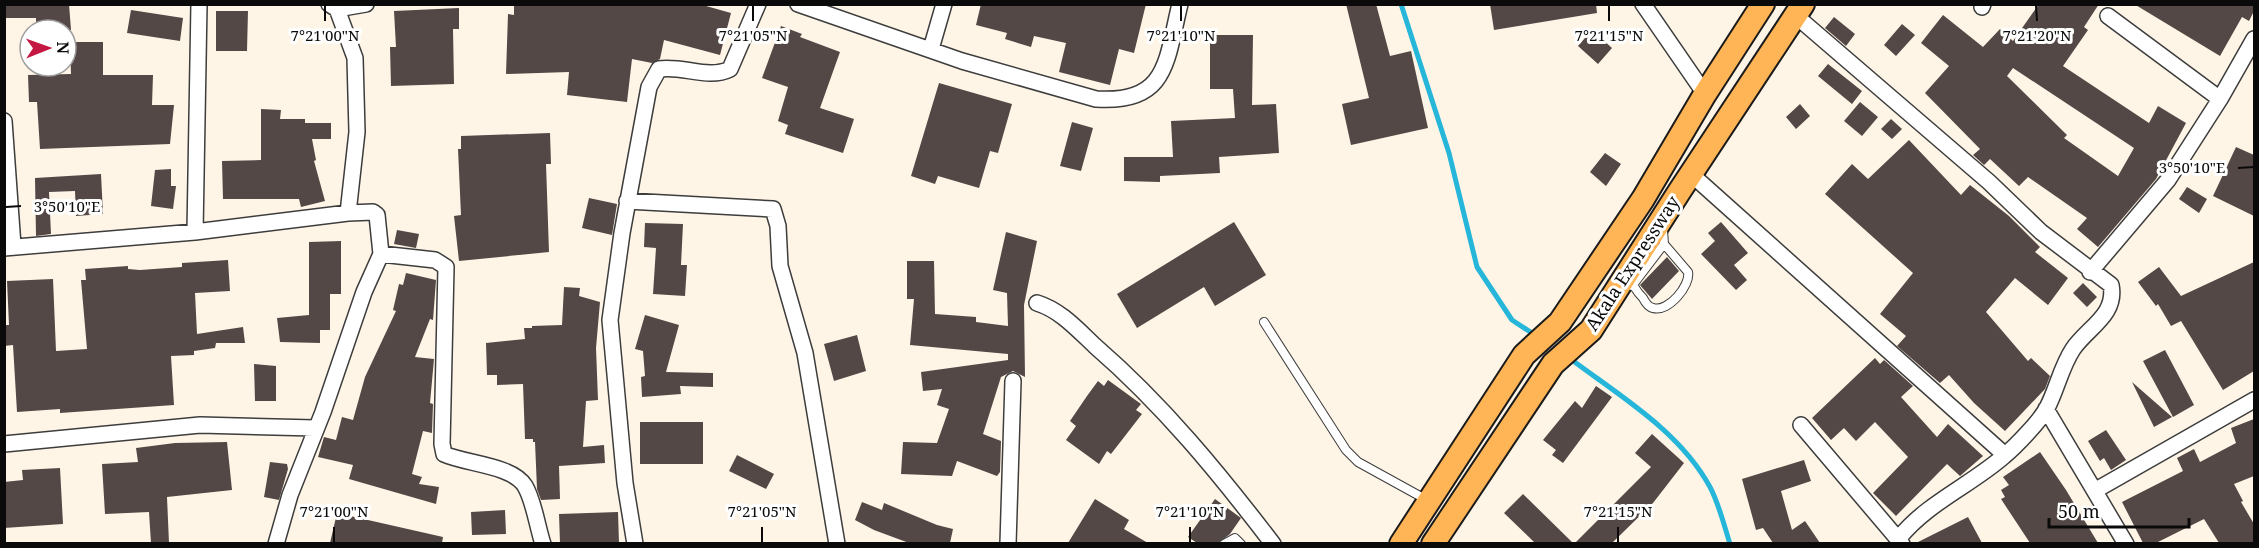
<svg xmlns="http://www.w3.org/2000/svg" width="2259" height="548" font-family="'Noto Serif',serif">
<rect width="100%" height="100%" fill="#fff5e6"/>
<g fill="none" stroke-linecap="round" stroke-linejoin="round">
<path stroke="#26b6d9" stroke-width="5" d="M1401,4L1449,153L1477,267L1512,320L1538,337
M1568,357C1618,395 1679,430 1710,487C1719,504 1724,525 1730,544"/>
</g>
<path fill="#534845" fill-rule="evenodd" d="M4,4H69L71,30H36V18H4Z
M699,4L731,13L720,55L664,40L660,59L652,63L632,59L627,102L567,95L569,72L506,74L508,14L514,15V5Z
M981,4H1146L1134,53L1119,49L1110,85L1059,72L1066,43L1034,36L1031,47L1005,39L1007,33L976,25Z
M1346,4H1376L1390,56L1411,51L1428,128L1351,145L1342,104L1369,98Z
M1490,4H1596L1597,13L1494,30Z
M2039,4H2099L2084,27L2088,30L2063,66L2149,123L2158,106L2186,123L2156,179L2098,247L2077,229L2087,218L2028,177L2019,186L1990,159L1984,165L1973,155L1980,149L1925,93L1949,66L1921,43L1943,15L1983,47L2000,29L2013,41ZM2013,68L2134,148L2118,176L2064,138L2067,135L2007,76Z
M2134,4H2254V11L2249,21L2242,17L2220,56Z
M459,8V29H453L454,84L391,86L390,47H396L394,11Z
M131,10L183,18L180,41L127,33Z
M216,11H248L247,51H216Z
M1834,17L1855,34L1846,46L1825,28Z
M1902,24L1915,35L1896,56L1884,45Z
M781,26L802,34L800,37L840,52L820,108L854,119L843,153L785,134L788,125L778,121L788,87L762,78Z
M1592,30L1612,48L1598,64L1578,46Z
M1210,35H1253L1252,105L1276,104L1279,153L1219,157L1220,173L1160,176V182L1124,181V157H1173L1171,121L1235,118L1233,89H1210Z
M70,42H103V75H153L152,105H174L170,144L40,149L37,102H29L28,75L71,74Z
M1828,64L1862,91L1852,104L1818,76Z
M939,83L1012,104L998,153L990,151L979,188L938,176L935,184L911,176Z
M1860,102L1878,117L1862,136L1844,121Z
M1800,104L1810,116L1796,129L1786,117Z
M261,109L281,110L280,119H305V123H331V139H312L316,160L314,161L325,201L301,207L299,199H223L222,161L261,160Z
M1891,119L1902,129L1892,139L1881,129Z
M1072,122L1093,128L1081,171L1060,166Z
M550,133L551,164H546L549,252L459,261L454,216L461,215L458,149H461V136Z
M1909,140L1961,195L1970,185L2009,216L2040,247L2035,252L2068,278L2048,305L2015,278L1986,312L2028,361L2031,358L2050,376L2045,389L2005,431L1974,403L1949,375L1940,383L1897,346L1906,336L1880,314L1913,273L1825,194L1852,164L1868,179Z
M2236,147L2254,155V216L2213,196Z
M1605,153L1621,164L1606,186L1590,172Z
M171,169V186H176L173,209L151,206L155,170Z
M101,174L103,214L76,216L75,191L49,192L51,234L36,236L35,178Z
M2187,187L2207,199L2199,213L2179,199Z
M589,198L617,204L612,235L582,228Z
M1234,222L1266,275L1215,306L1204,287L1137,328L1117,294Z
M1721,222L1748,253L1734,265L1747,280L1736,290L1701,254L1715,241L1708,233Z
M645,223L683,224L681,265H687L685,296L653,294L656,248L644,247Z
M397,230L419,234L416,248L394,244Z
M1006,232L1037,241L1024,305L1025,377L1013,371L1001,377L983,434L1001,441L1000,472L997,476L957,461L952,476L901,474L903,442L937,443L949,409L937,405L942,389L923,391L921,372L1008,360V354L910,345L914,299H907V261H934L935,314L976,317V322L1008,326L1007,293L993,290Z
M341,241V294H330V330H320V343L280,342L277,318L309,315V242Z
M1667,257L1679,271L1652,299L1640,285Z
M228,260L230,291L195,293L197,334L243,327L245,343H216L215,348L194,351V355L171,356L174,405L60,413V409L17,412L13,345L4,346V325H9L7,281L53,279L56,351L87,349L81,280H86L85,269L128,266V269L140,270L182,267V263Z
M2254,262V371L2223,390L2181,321L2171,326L2158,304L2156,306L2138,282L2159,267L2181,296Z
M406,273L436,280L433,320L430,319L415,357L434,359L430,403L433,404L432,433L423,431L412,474L422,477L419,484L439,487L436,504L349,479L353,465L318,457L324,437L336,440L342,417L353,420L365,377L396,311L393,310L399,284L403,285Z
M2083,283L2097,297L2087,307L2073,293Z
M564,287L580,288L579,296L600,302L596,348L598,400L586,401L583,447L604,445L605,463L559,466L560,499L541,500L537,489L535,442H533V439H525L523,384L497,385V375H487L486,343L525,339L524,328H532V326L562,325Z
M645,315L679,325L666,372L713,373V387L680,386L681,394L642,397L641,377L645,376L643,351L635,349Z
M857,335L866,371L834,381L824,344Z
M2165,350L2194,405L2173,417L2143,361Z
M1875,358L1880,364L1884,360L1913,386L1901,397L1937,437L1948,424L1983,456L1960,476L1947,464L1896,516L1873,493L1908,457L1875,422L1856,441L1844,428L1831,440L1812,418Z
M254,364L276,366V401H255Z
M1108,380L1141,404L1136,410L1142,414L1111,454L1107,451L1099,464L1066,440L1076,426L1070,421L1087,396L1098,381L1104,386Z
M2132,382L2172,417L2154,427Z
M1596,386L1612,397L1563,463L1552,455L1556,450L1543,440L1575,401L1582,408Z
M2254,419V476L2234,484L2243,501L2241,502L2254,524V543H2219L2204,519L2156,543H2143L2122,502L2183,471L2177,458L2194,449L2200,462L2236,443L2231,428Z
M640,422H703V464H640Z
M2106,430L2126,460L2111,470L2104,458L2100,461L2088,441Z
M1652,434L1684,463L1653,503L1612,543H1575L1651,467L1635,453Z
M227,442L232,490L167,497L169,543H151L149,512L105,514L102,464L138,462L136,448L175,443Z
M2040,452L2066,490L2098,543H2030L2001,499L2005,497L2001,490L2009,485L2003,477Z
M737,455L774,474L766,489L729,471Z
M1804,460L1811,481L1781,491L1792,530L1805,521L1820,543H1773L1763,528L1756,530L1742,479Z
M270,462L287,464L288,469L279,500L264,497Z
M60,468L63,524L4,528V482L23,480L22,470Z
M1523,494L1573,543H1535L1504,513Z
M1095,499L1129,520L1124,529L1148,543H1068Z
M1215,499L1241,518L1230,534L1218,543H1197L1188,537Z
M862,502L882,510L884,503L937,525L953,529L950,543H909L874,530L855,520Z
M505,510L506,534L472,535L471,512Z
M618,512L619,543H560L559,514Z
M337,513L443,537L442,543H330Z
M1968,517L1982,543H1916Z"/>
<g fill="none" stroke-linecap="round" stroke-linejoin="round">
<defs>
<path id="lane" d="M1631,278C1633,287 1637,292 1643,298C1645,302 1648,307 1653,308C1668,313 1691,285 1688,272L1664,244L1663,230
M1632,286L1664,244
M1264,322L1346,450L1358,462L1427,500
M1224,544L1235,538L1241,544"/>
<path id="street" d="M329,4L337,9L366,4
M798,4L962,61L1096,99C1168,104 1166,61 1180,4
M1643,4L1705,94
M1982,7L1983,4
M337,9L355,58L357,132L348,213
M1796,16L1989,182L2041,232L2111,285C2117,315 2088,327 2073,349C2061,367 2057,389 2047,408C2040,421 2016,446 2004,456C1971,485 1927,503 1899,538
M2108,16L2220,99L2254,39
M931,49L944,4
M4,121L13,246
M1691,174L2005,455
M627,201L773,209L778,226L780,266L805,353L837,544
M195,232L199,4
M4,248L195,232L348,213L373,212L377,215L381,254L364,292L323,412L290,495L276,544
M381,254L435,260L446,267L442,444L444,454C466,464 512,465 525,486C534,501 537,526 543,544
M2090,272L2168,180L2220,99
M1037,303C1060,310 1077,329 1095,346C1163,405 1218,472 1273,544
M2046,409L2126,544
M1801,425L1902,544
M4,444L200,425L315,428
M2096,490L2254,400
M635,544L625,483L610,320L622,233L649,87L659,69C683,65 708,80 730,69L758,4
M1008,544L1013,381"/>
<path id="primary" d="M1401,544L1524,355L1560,322L1643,199L1705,94L1763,4
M1433,544L1553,364L1591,330L1679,192L1803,4"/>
</defs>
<use href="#lane" stroke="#3d3d3d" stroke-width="10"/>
<use href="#street" stroke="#3d3d3d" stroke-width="18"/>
<use href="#primary" stroke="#1b1b1b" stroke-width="26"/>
<use href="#lane" stroke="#fff" stroke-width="8"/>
<use href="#street" stroke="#fff" stroke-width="15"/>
<use href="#primary" stroke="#ffb456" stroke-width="22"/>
</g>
<path fill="none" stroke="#0a0a0a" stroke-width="2" d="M325,6V21M753,6V21M1181,6V21M1609,6V21M2036,6L2037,21M2238,168L2253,167M6,207L21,206M334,527V542M762,527V542M1190,527V542M1618,527V542"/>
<g text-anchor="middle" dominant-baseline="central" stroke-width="6" stroke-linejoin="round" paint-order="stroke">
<g font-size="18" fill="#0a0a0a" stroke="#fff">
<text transform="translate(1632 263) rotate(-57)">Akala Expressway</text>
</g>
</g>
<g font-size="15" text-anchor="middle" fill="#0a0a0a" stroke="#fff" stroke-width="6" stroke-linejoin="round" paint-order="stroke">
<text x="325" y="41">7°21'00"N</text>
<text x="753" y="41">7°21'05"N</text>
<text x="1181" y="41">7°21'10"N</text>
<text x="1609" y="41">7°21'15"N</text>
<text x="2037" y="41">7°21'20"N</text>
<text x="2192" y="173">3°50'10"E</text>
<text x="67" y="212">3°50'10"E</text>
<text x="334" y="517">7°21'00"N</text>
<text x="762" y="517">7°21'05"N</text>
<text x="1190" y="517">7°21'10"N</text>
<text x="1618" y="517">7°21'15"N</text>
</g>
<rect width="2259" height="548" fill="none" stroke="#0a0a0a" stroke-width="12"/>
<g transform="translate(48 48) rotate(89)"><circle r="28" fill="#ffffff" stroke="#9d9d9d" stroke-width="1.5"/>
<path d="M0-4.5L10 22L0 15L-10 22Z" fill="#c41742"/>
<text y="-9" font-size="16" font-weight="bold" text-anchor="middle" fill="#0a0a0a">N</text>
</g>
<path d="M2049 518v9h140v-9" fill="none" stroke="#0a0a0a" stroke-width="3"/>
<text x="2058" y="518" font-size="18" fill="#0a0a0a" stroke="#ffffff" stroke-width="4.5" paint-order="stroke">50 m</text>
</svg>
